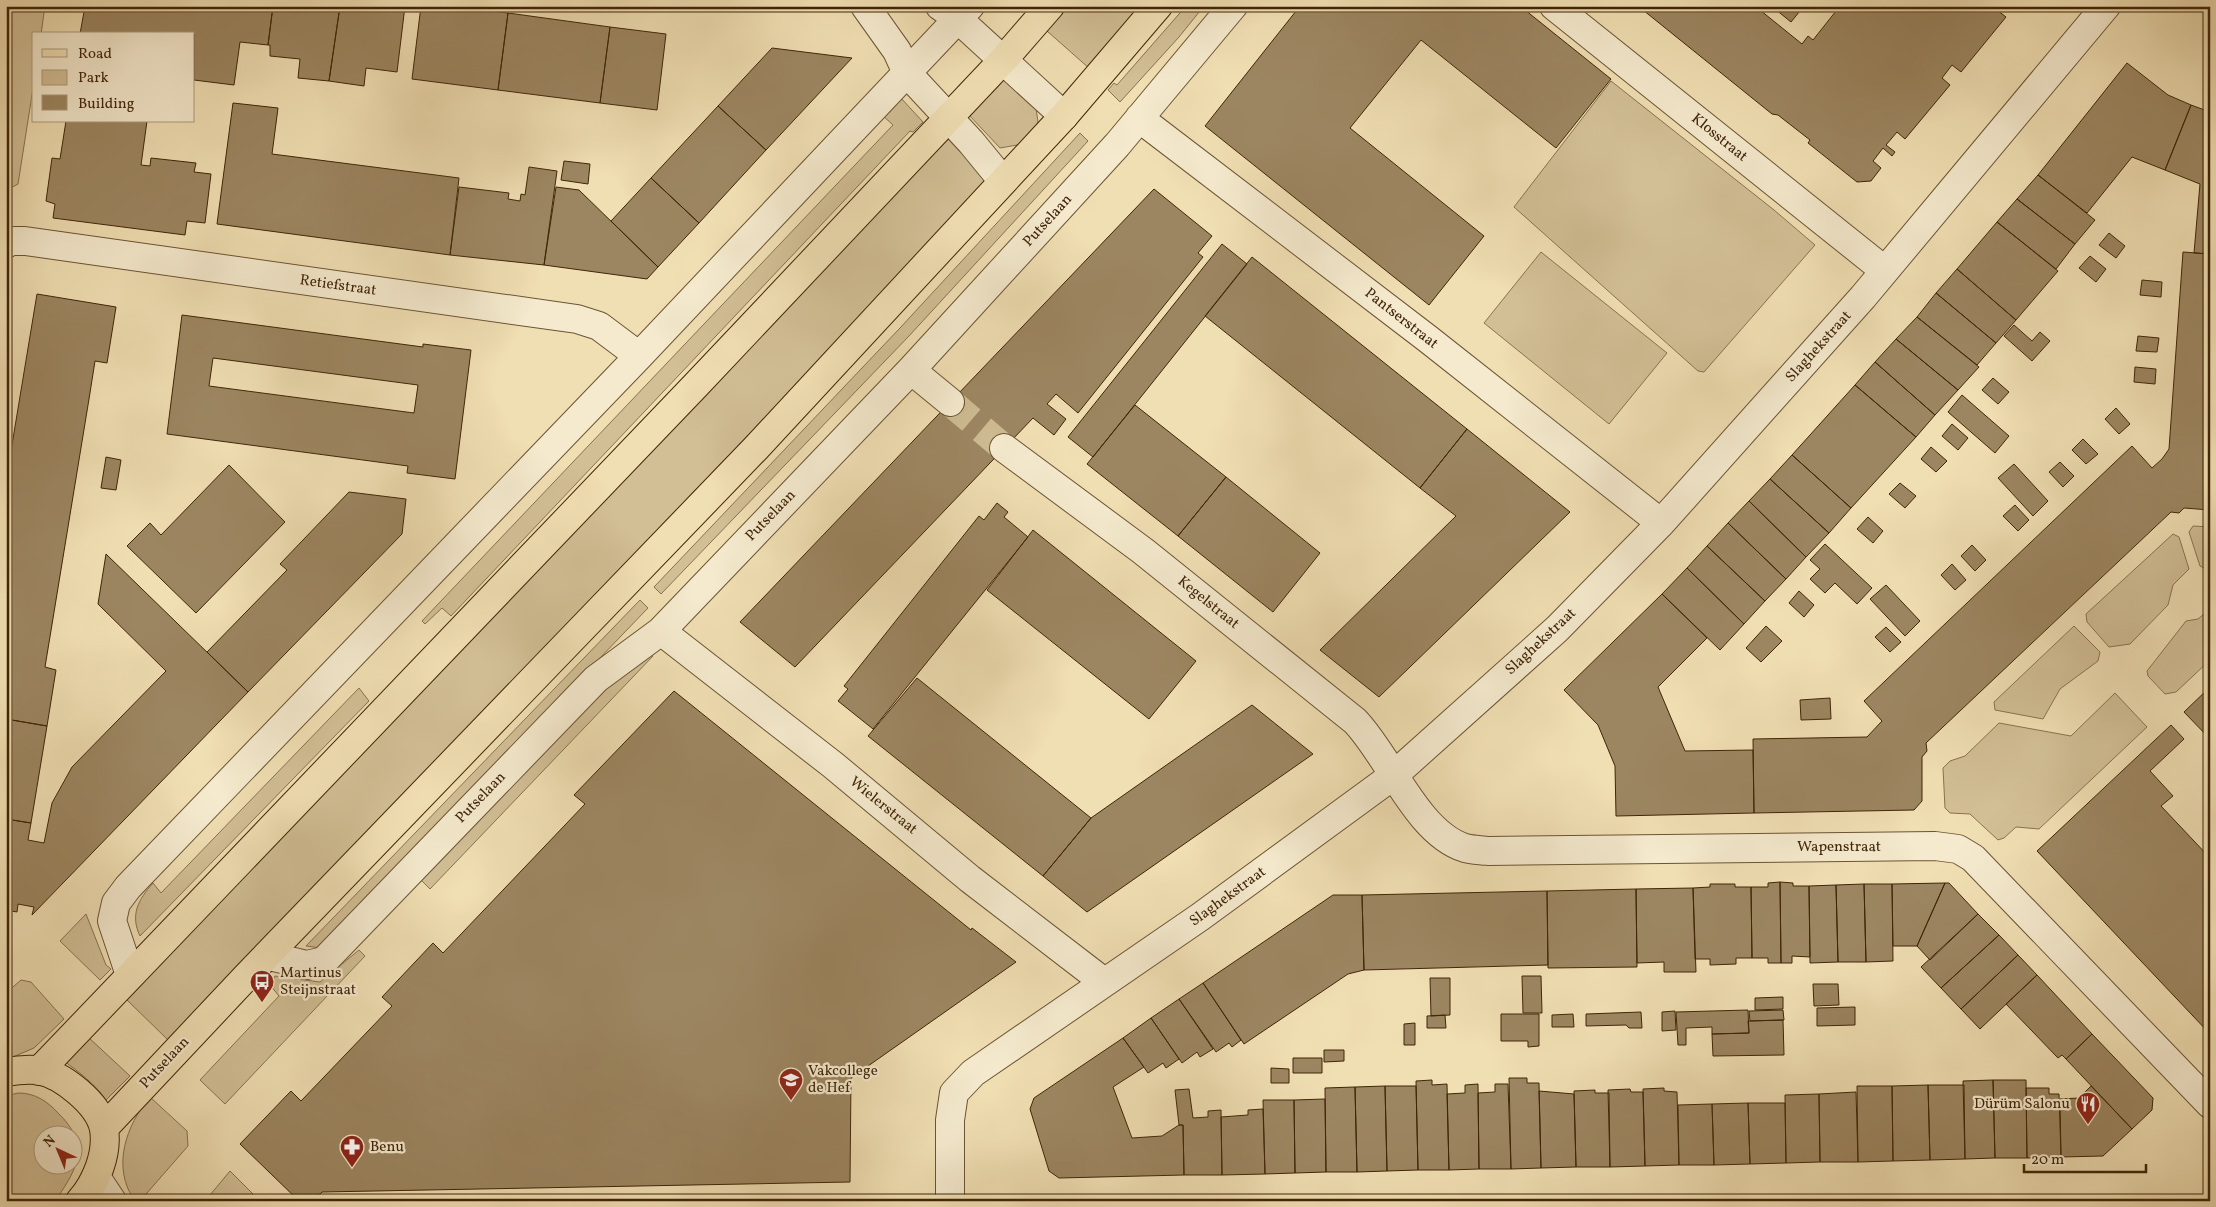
<svg xmlns="http://www.w3.org/2000/svg" width="2216" height="1207" font-family="Vollkorn,serif">
<rect width="100%" height="100%" fill="#f0dfb3"/>
<filter id="stains"><feTurbulence type="fractalNoise" baseFrequency=".004" numOctaves="4"/><feColorMatrix values="0 0 0 0 .2 0 0 0 0 .09 0 0 0 0 .02 0 0 0 .5 -.17"/></filter>
<radialGradient id="worn" r=".72"><stop offset=".6" stop-color="#630" stop-opacity="0"/><stop offset="1" stop-color="#630" stop-opacity=".3"/></radialGradient>
<path fill="#d2bf96" stroke="#89724f" fill-rule="evenodd" d="M6,6H45L41,34H34V82L18,184L7,190Z
M1069,6H1142L1090,69L1047,31Z
M1186,6H1204L1179,37L1120,102L1108,90L1114,83L1117,85Z
M1003,77L1036,108L1038,122L1033,134L1023,144L1000,148L968,114Z
M1611,81L1774,210L1815,245L1704,372L1698,371L1514,207Z
M900,97L923,122L913,132L910,131L451,616L442,608L425,624L422,621L893,125L882,115Z
M1080,133L1088,141L909,336L661,594L654,587L900,328Z
M946,137L990,183L168,1040L127,1000Z
M1541,252L1667,353L1609,424L1484,323Z
M2193,526L2210,527V567L2206,569L2200,566L2189,532Z
M2173,534L2179,537L2189,569L2173,585L2168,605L2130,644L2109,647L2087,622L2086,614Z
M640,600L648,608L321,948L306,946Z
M2210,609V660L2176,692L2165,694L2148,676L2147,671L2186,621L2198,619Z
M2074,626L2100,652L2098,661L2060,689L2043,719L1995,710L1994,702Z
M651,654L653,656L430,889L421,880L609,683Z
M359,688L369,701L140,936C130,915 138,900 153,883L161,893Z
M2115,693L2147,727L2039,829L2016,827L2004,838L1998,840L1970,814L1950,813L1945,808L1943,768L1950,761L1965,756L1999,723L2071,736Z
M86,914L106,965L111,969L100,980L60,941Z
M359,950L365,956L225,1104L200,1080L279,996L270,985L275,976L320,982Z
M21,980L31,982L64,1019L34,1048L6,1060V993Z
M87,1036L130,1076L106,1100C94,1083 80,1073 64,1061Z
M18,1093C35,1093 47,1101 58,1113C91,1145 78,1168 55,1201H6V1096ZM42,1134H72V1164H42Z
M150,1097L187,1131L188,1146L140,1201H135C111,1168 126,1125 150,1097Z
M230,1171L253,1194L252,1201H205Z"/>
<path fill="#9c8661" stroke="#402508" fill-rule="evenodd" d="M85,6H273L268,45L240,42L234,85L194,80V34H80Z
M273,6H340L329,81L298,78L300,59L270,56V45H268Z
M340,6H405L397,72L366,68L364,86L329,81Z
M421,6H452L508,13L498,90L412,79Z
M1300,6H1520L1611,79L1556,148L1421,40L1350,128L1484,236L1429,305L1205,126Z
M1638,6H1755L1802,44L1808,36L1813,40L1840,6H2000L1997,10L2006,17L1961,72L1952,65L1942,78L1950,85L1905,139L1897,132L1886,145L1895,152L1892,156L1883,148L1873,161L1881,168L1871,181L1857,182L1808,143L1810,140L1778,115L1772,114Z
M1778,6H1804L1791,22L1775,9Z
M508,13L610,27L600,103L498,90Z
M610,27L666,34L657,110L600,103Z
M772,48L852,58L766,150L718,106Z
M2127,63L2168,95L2191,105L2165,170L2132,157L2087,213L2038,175Z
M233,103L278,108L272,154L459,178L450,255L217,224Z
M2191,105L2210,112V254L2194,253L2200,184L2165,170Z
M718,106L766,150L699,223L651,178Z
M66,121H147L141,165L150,166L151,158L196,163L194,172L211,174L205,223L187,221L185,235L53,218L55,204L46,201L52,158L60,159Z
M564,161L590,164L588,184L561,180Z
M529,167L557,171L544,265L450,255L459,187L509,193L508,199L520,201L521,194L525,195Z
M2038,175L2095,220L2075,244L2017,199Z
M651,178L699,223L658,267L611,221Z
M556,187L579,190L658,267L647,279L544,265Z
M1154,189L1212,236L1198,253L1203,257L1078,413L1056,394L1047,404L1066,419L1054,435L1033,418L795,667L740,622Z
M2017,199L2075,244L2056,269L1997,222Z
M1997,222L2058,271L2016,320L1957,269Z
M2109,233L2125,246L2116,258L2099,245Z
M1222,244L1247,264L1093,457L1068,437Z
M2183,252L2210,254V510L2184,508L2179,513L2171,512L1926,743L1927,751L1922,757V801L1914,810L1754,813L1753,739L1867,737L1882,721L1864,701L2132,446L2152,468L2162,459L2169,449Z
M2090,256L2106,269L2096,282L2079,268Z
M1252,257L1467,429L1420,488L1205,316Z
M1957,269L2016,320L1996,343L1936,293Z
M2142,280L2162,282L2161,297L2140,295Z
M1936,293L1996,343L1977,365L1917,317Z
M37,294L116,307L107,363L95,361L89,399L45,667L56,670L47,726L6,719V481Z
M182,315L423,347V344L471,350L455,479L407,473L408,466L167,434ZM213,358L418,385L414,413L209,386Z
M1917,317L1979,367L1958,390L1896,339Z
M2014,325L2032,341L2040,332L2050,341L2032,361L2004,336Z
M2138,336L2159,338L2157,352L2136,351Z
M1896,339L1958,390L1935,415L1875,362Z
M1875,362L1935,415L1916,437L1855,385Z
M2135,367L2156,369L2155,384L2134,382Z
M1993,378L2009,392L1998,404L1982,390Z
M1855,385L1916,437L1851,508L1792,455Z
M1962,395L2009,436L1995,453L1948,412Z
M1135,405L1226,477L1178,536L1087,464Z
M2116,408L2130,424L2119,434L2105,419Z
M1952,424L1968,438L1958,450L1942,436Z
M1467,429L1570,512L1379,697L1320,650L1456,516L1420,488Z
M2083,439L2098,454L2086,464L2072,450Z
M1931,447L1947,461L1936,472L1921,459Z
M1792,455L1851,508L1829,533L1770,479Z
M106,457L121,460L116,490L101,488Z
M2060,462L2074,476L2063,487L2049,472Z
M2014,464L2048,501L2033,516L1998,478Z
M229,465L285,522L196,613L127,546L150,523L161,535Z
M1226,477L1320,553L1273,612L1178,536Z
M1770,479L1829,533L1806,557L1749,501Z
M1900,483L1916,496L1905,508L1889,494Z
M349,492L406,499L402,534L248,692L207,652L287,570L280,564Z
M1749,501L1806,557L1786,579L1728,523Z
M997,503L1008,512L1004,517L1028,537L873,729L838,701L848,689L844,686L979,516L984,520Z
M2015,505L2029,520L2018,531L2003,516Z
M1868,517L1883,531L1873,543L1857,529Z
M1728,523L1786,579L1765,601L1707,546Z
M1033,530L1196,661L1149,719L987,590Z
M1825,544L1872,588L1857,604L1835,583L1825,593L1810,579L1820,569L1810,560Z
M1972,545L1986,560L1975,571L1961,556Z
M1707,546L1765,601L1744,624L1687,568Z
M106,554L248,692L32,915L34,907L18,904L17,912L6,910V819L31,823L28,840L44,843L52,803L72,767L166,671L98,604Z
M1952,564L1966,580L1955,590L1941,575Z
M1687,568L1744,624L1720,650L1662,594Z
M1886,585L1920,621L1905,636L1870,599Z
M1799,591L1814,605L1804,617L1789,603Z
M1662,594L1707,638L1658,687L1685,751L1753,750L1754,813L1616,816L1615,766L1598,725L1564,690Z
M1766,626L1782,641L1761,662L1746,648Z
M1886,627L1901,642L1890,652L1875,637Z
M917,678L1091,818L1043,876L868,736Z
M2210,687V739L2184,712Z
M674,691L971,930L972,928L1016,962L851,1078L850,1182L322,1192L314,1201H299L240,1144L291,1091L301,1101L392,1006L382,997L433,943L443,953L585,804L574,795Z
M1830,698L1831,719L1801,720L1800,700Z
M1252,705L1313,754L1087,912L1043,876L1091,818Z
M6,719L47,726L31,823L6,819Z
M2171,725L2184,739L2150,771L2173,796L2161,806L2210,858V1034L2037,851Z
M1780,882L1793,883V886H1809L1810,957L1792,956V963H1781Z
M1780,882L1781,963H1768V958H1752L1751,887H1768V883Z
M1945,883L1917,946H1893L1892,884Z
M1945,883H1949L1978,914L1930,960L1917,946Z
M1710,884H1735V887H1751L1752,958H1736V964L1710,965V959H1695L1693,888L1710,887Z
M1864,884L1866,962H1838L1836,885Z
M1864,884H1892L1893,961L1866,962Z
M1836,885L1838,962L1810,963L1809,886Z
M1693,888L1696,972H1664V962L1637,963L1636,889Z
M1636,889L1637,967L1548,968L1547,891Z
M1547,891L1548,965L1364,970L1362,895Z
M1333,895H1362L1364,970L1348,974L1244,1044L1203,983Z
M1978,914L1999,935L1941,988L1921,967Z
M1999,935L2018,955L1961,1009L1941,988Z
M2018,955L2037,975L1980,1029L1961,1009Z
M2037,975L2092,1034L2066,1059L2062,1055L2058,1058L2006,1004Z
M1522,976H1541L1542,1013H1523Z
M1430,978H1450V1015L1431,1016Z
M1203,983L1241,1040L1232,1047L1229,1043L1216,1052L1179,999Z
M1813,984H1838L1839,1005L1814,1006Z
M1783,997V1009L1755,1010V998Z
M1179,999L1213,1049L1200,1057L1197,1052L1182,1063L1151,1018Z
M1855,1007V1025L1817,1026V1008Z
M1748,1010L1749,1033L1712,1034V1027L1686,1028V1045H1678L1676,1012Z
M1783,1010L1784,1020L1750,1021L1749,1011Z
M1675,1011L1676,1030L1662,1031V1012Z
M1641,1012L1642,1028H1629L1626,1025L1586,1026V1014Z
M1501,1014H1539V1046L1528,1047V1041H1501Z
M1573,1014L1574,1027H1552V1015Z
M1445,1015L1446,1028H1427V1016Z
M1151,1018L1179,1059L1166,1068L1163,1063L1148,1073L1123,1038Z
M1783,1020L1784,1055L1713,1056L1712,1034L1749,1033L1748,1021Z
M1415,1023V1045H1404V1024Z
M2092,1034L2153,1098L2152,1110L2132,1129L2066,1059Z
M1123,1038L1144,1067L1113,1087L1132,1138L1162,1136L1179,1125H1183L1184,1175L1059,1178L1049,1171L1030,1109L1034,1098Z
M1324,1050H1344V1061L1324,1062Z
M1293,1058H1322V1073H1293Z
M1271,1068L1289,1069V1083H1271Z
M1509,1078H1527V1083H1539L1541,1168L1511,1169Z
M1432,1080V1085L1447,1084L1449,1170H1418L1416,1081Z
M1993,1080H2026L2027,1158H1995Z
M1993,1080L1995,1158L1965,1159L1963,1081Z
M1478,1084L1479,1169L1449,1170L1447,1094L1465,1093V1085Z
M1495,1084H1508L1511,1169H1479L1478,1093L1495,1092Z
M1928,1085L1930,1160L1893,1161L1892,1086Z
M1928,1085H1964L1965,1159L1930,1160Z
M1385,1086L1387,1171L1357,1172L1355,1087Z
M1385,1086H1416L1418,1170L1387,1171Z
M1857,1086H1892L1893,1161L1858,1162Z
M2091,1086L2132,1129L2103,1156L2061,1157L2060,1099L2079,1098Z
M1355,1087L1357,1172H1326L1325,1088Z
M1664,1088V1091L1677,1092L1679,1165L1645,1166L1643,1089Z
M2026,1088H2049V1094H2059L2061,1157L2027,1158Z
M1189,1089L1193,1118L1208,1117V1111L1221,1110L1222,1175H1184L1183,1125H1179L1175,1090Z
M1630,1089L1631,1092H1643L1645,1166L1610,1167L1608,1090Z
M1595,1090V1093H1609L1610,1167H1576L1574,1091Z
M1539,1091L1574,1094L1576,1167L1541,1168Z
M1856,1092L1858,1162H1820L1819,1094Z
M1819,1094L1820,1162L1786,1163L1785,1095Z
M1325,1099L1326,1172L1295,1173L1294,1100Z
M1263,1100H1294L1295,1173L1265,1174Z
M1748,1103H1785L1786,1163L1750,1164Z
M1748,1103L1750,1164L1714,1165L1712,1104Z
M1712,1104L1714,1165H1679L1678,1105Z
M1263,1109L1265,1174L1222,1175L1221,1117L1248,1115V1110Z"/>
<g fill="none" stroke-linecap="round" stroke-linejoin="round">
<path stroke="#cdba91" stroke-width="28" stroke-dasharray="28 14" stroke-linecap="butt" d="M950,402L1004,448"/>
<defs>
<path id="minor" d="M865,6L897,51L907,73L971,142L1003,181
M940,6L958,19L1064,116
M1554,6L1884,270
M1139,118L1428,339L1661,523
M6,244L8,241H25L577,319L599,326L639,356
M911,370L950,402
M1004,448L1143,551L1355,721C1389,756 1417,833 1465,848C1472,850 1481,850 1488,851L1935,846L1958,849L1973,858L2210,1104
M661,631L833,765L970,879L1104,982
M269,956L307,965L324,961L596,679L661,631L911,370L1117,145L1233,6
M130,975L112,921L116,903L128,887L639,356L970,6
M96,1177L112,1201
M950,1201V1120L954,1093L973,1073L1200,917L1394,775L1557,629L1661,523L1863,297L2106,6"/>
<path id="major" d="M39,1071L696,385L1004,59L1050,6
M6,1072C17,1070 26,1069 37,1070C62,1074 99,1104 104,1129C108,1154 96,1183 80,1201
M104,1128L246,977L756,448L1064,116L1158,6"/>
</defs>
<use href="#minor" stroke="#6c5433" stroke-width="30"/>
<use href="#major" stroke="#402508" stroke-width="30"/>
<use href="#minor" stroke="#f5eace" stroke-width="28"/>
<use href="#major" stroke="#f0dfb3" stroke-width="28"/>
</g>
<defs>
<symbol id="bus-pin" viewBox="-11 -11 22 30"><path d="M0 17L-7.5 6A9.5 9.5 0 1 1 7.5 6Z" fill="#8f2418" stroke="#f5eace"/><path d="M-5-6H5V4H4V6H2V4H-2V6H-4V4H-5ZM-3.5-4V0h7V-4ZM-3.5 1.2v1.5H-2V1.2ZM2 1.2v1.5H3.5V1.2Z" fill="#fff"/></symbol>
<symbol id="university-pin" viewBox="-11 -11 22 30"><path d="M0 17L-7.5 6A9.5 9.5 0 1 1 7.5 6Z" fill="#8f2418" stroke="#f5eace"/><path d="M0-5L7-2L0 1L-7-2ZM-4 1L0 2.5L4 1V4Q0 6-4 4Z" fill="#fff"/></symbol>
<symbol id="restaurant-pin" viewBox="-11 -11 22 30"><path d="M0 17L-7.5 6A9.5 9.5 0 1 1 7.5 6Z" fill="#8f2418" stroke="#f5eace"/><path d="M-5-6h1v4h1v-4h1v4h1v-4h1v5L-1.5 .5V6h-2V.5L-5-1ZM5-6V6H3V1.5H1.5Q1.5-4 5-6Z" fill="#fff"/></symbol>
<symbol id="pharmacy-pin" viewBox="-11 -11 22 30"><path d="M0 17L-7.5 6A9.5 9.5 0 1 1 7.5 6Z" fill="#8f2418" stroke="#f5eace"/><path d="M-2-6h4v4h4v4h-4v4h-4v-4h-4v-4h4Z" fill="#fff"/></symbol>
</defs>
<g fill-rule="evenodd">
<use href="#bus-pin" x="248" y="968" width="28" height="38"/>
<use href="#university-pin" x="777" y="1066" width="28" height="38"/>
<use href="#restaurant-pin" x="2074" y="1090" width="28" height="38"/>
<use href="#pharmacy-pin" x="338" y="1133" width="28" height="38"/>
</g>
<g text-anchor="middle" dominant-baseline="central" stroke-width="4.5" stroke-linejoin="round" paint-order="stroke">
<g font-size="15" fill="#402508" stroke="#f5eace">
<text transform="translate(1719 138) rotate(39)">Klosstraat</text>
<text transform="translate(1048 221) rotate(-48)">Putselaan</text>
<text transform="translate(338 286) rotate(8)">Retiefstraat</text>
<text transform="translate(1401 319) rotate(38)">Pantserstraat</text>
<text transform="translate(1819 347) rotate(-48)">Slaghekstraat</text>
<text transform="translate(771 516) rotate(-46)">Putselaan</text>
<text transform="translate(1208 603) rotate(39)">Kegelstraat</text>
<text transform="translate(1541 642) rotate(-43)">Slaghekstraat</text>
<text transform="translate(481 798) rotate(-46)">Putselaan</text>
<text transform="translate(883 806) rotate(39)">Wielerstraat</text>
<text x="1839" y="847">Wapenstraat</text>
<text transform="translate(1228 897) rotate(-36)">Slaghekstraat</text>
<text transform="translate(165 1063) rotate(-47)">Putselaan</text>
</g>
<g font-size="15" fill="#402508" stroke="#f5eace" text-anchor="start">
<text x="280" y="973">Martinus<tspan x="280" dy="17">Steijnstraat</tspan></text>
<text x="808" y="1071">Vakcollege<tspan x="808" dy="17">de Hef</tspan></text>
<text x="2070" y="1104" text-anchor="end">Dürüm Salonu</text>
<text x="370" y="1147">Benu</text>
</g>
</g>
<rect width="2216" height="1207" fill="none" stroke="#f0dfb3" stroke-width="25"/>
<rect x="8" y="8" width="2201" height="1192" fill="none" stroke="#402508" stroke-width="2.5"/>
<rect x="12" y="12" width="2191" height="1182" fill="none" stroke="#402508"/>
<rect x="32" y="32" width="162" height="90" fill="#f5eace" stroke="#ad9b7f"/>
<rect x="42" y="49" width="25" height="8" fill="#f0dfb3" stroke="#ad9b7f"/>
<text x="78" y="58" font-size="15" fill="#402508">Road</text>
<rect x="42" y="70" width="25" height="15" fill="#d2bf96" stroke="#ad9b7f"/>
<text x="78" y="82" font-size="15" fill="#402508">Park</text>
<rect x="42" y="95" width="25" height="15" fill="#9c8661" stroke="#ad9b7f"/>
<text x="78" y="108" font-size="15" fill="#402508">Building</text>
<g transform="translate(58 1150) rotate(316)"><circle r="24" fill="#f5eace" stroke="#ad9b7f"/>
<path d="M0-4L9 19L0 12L-9 19Z" fill="#8f2418"/>
<text y="-8" font-size="14" font-weight="bold" text-anchor="middle" fill="#402508">N</text>
</g>
<path d="M2024 1164v8h122v-8" fill="none" stroke="#402508" stroke-width="2.5"/>
<text x="2031" y="1164" font-size="15" fill="#402508" stroke="#f5eace" stroke-width="4" paint-order="stroke">20 m</text>
<rect width="100%" height="100%" filter="url(#stains)"/>
<rect width="100%" height="100%" fill="url(#worn)"/>
</svg>
